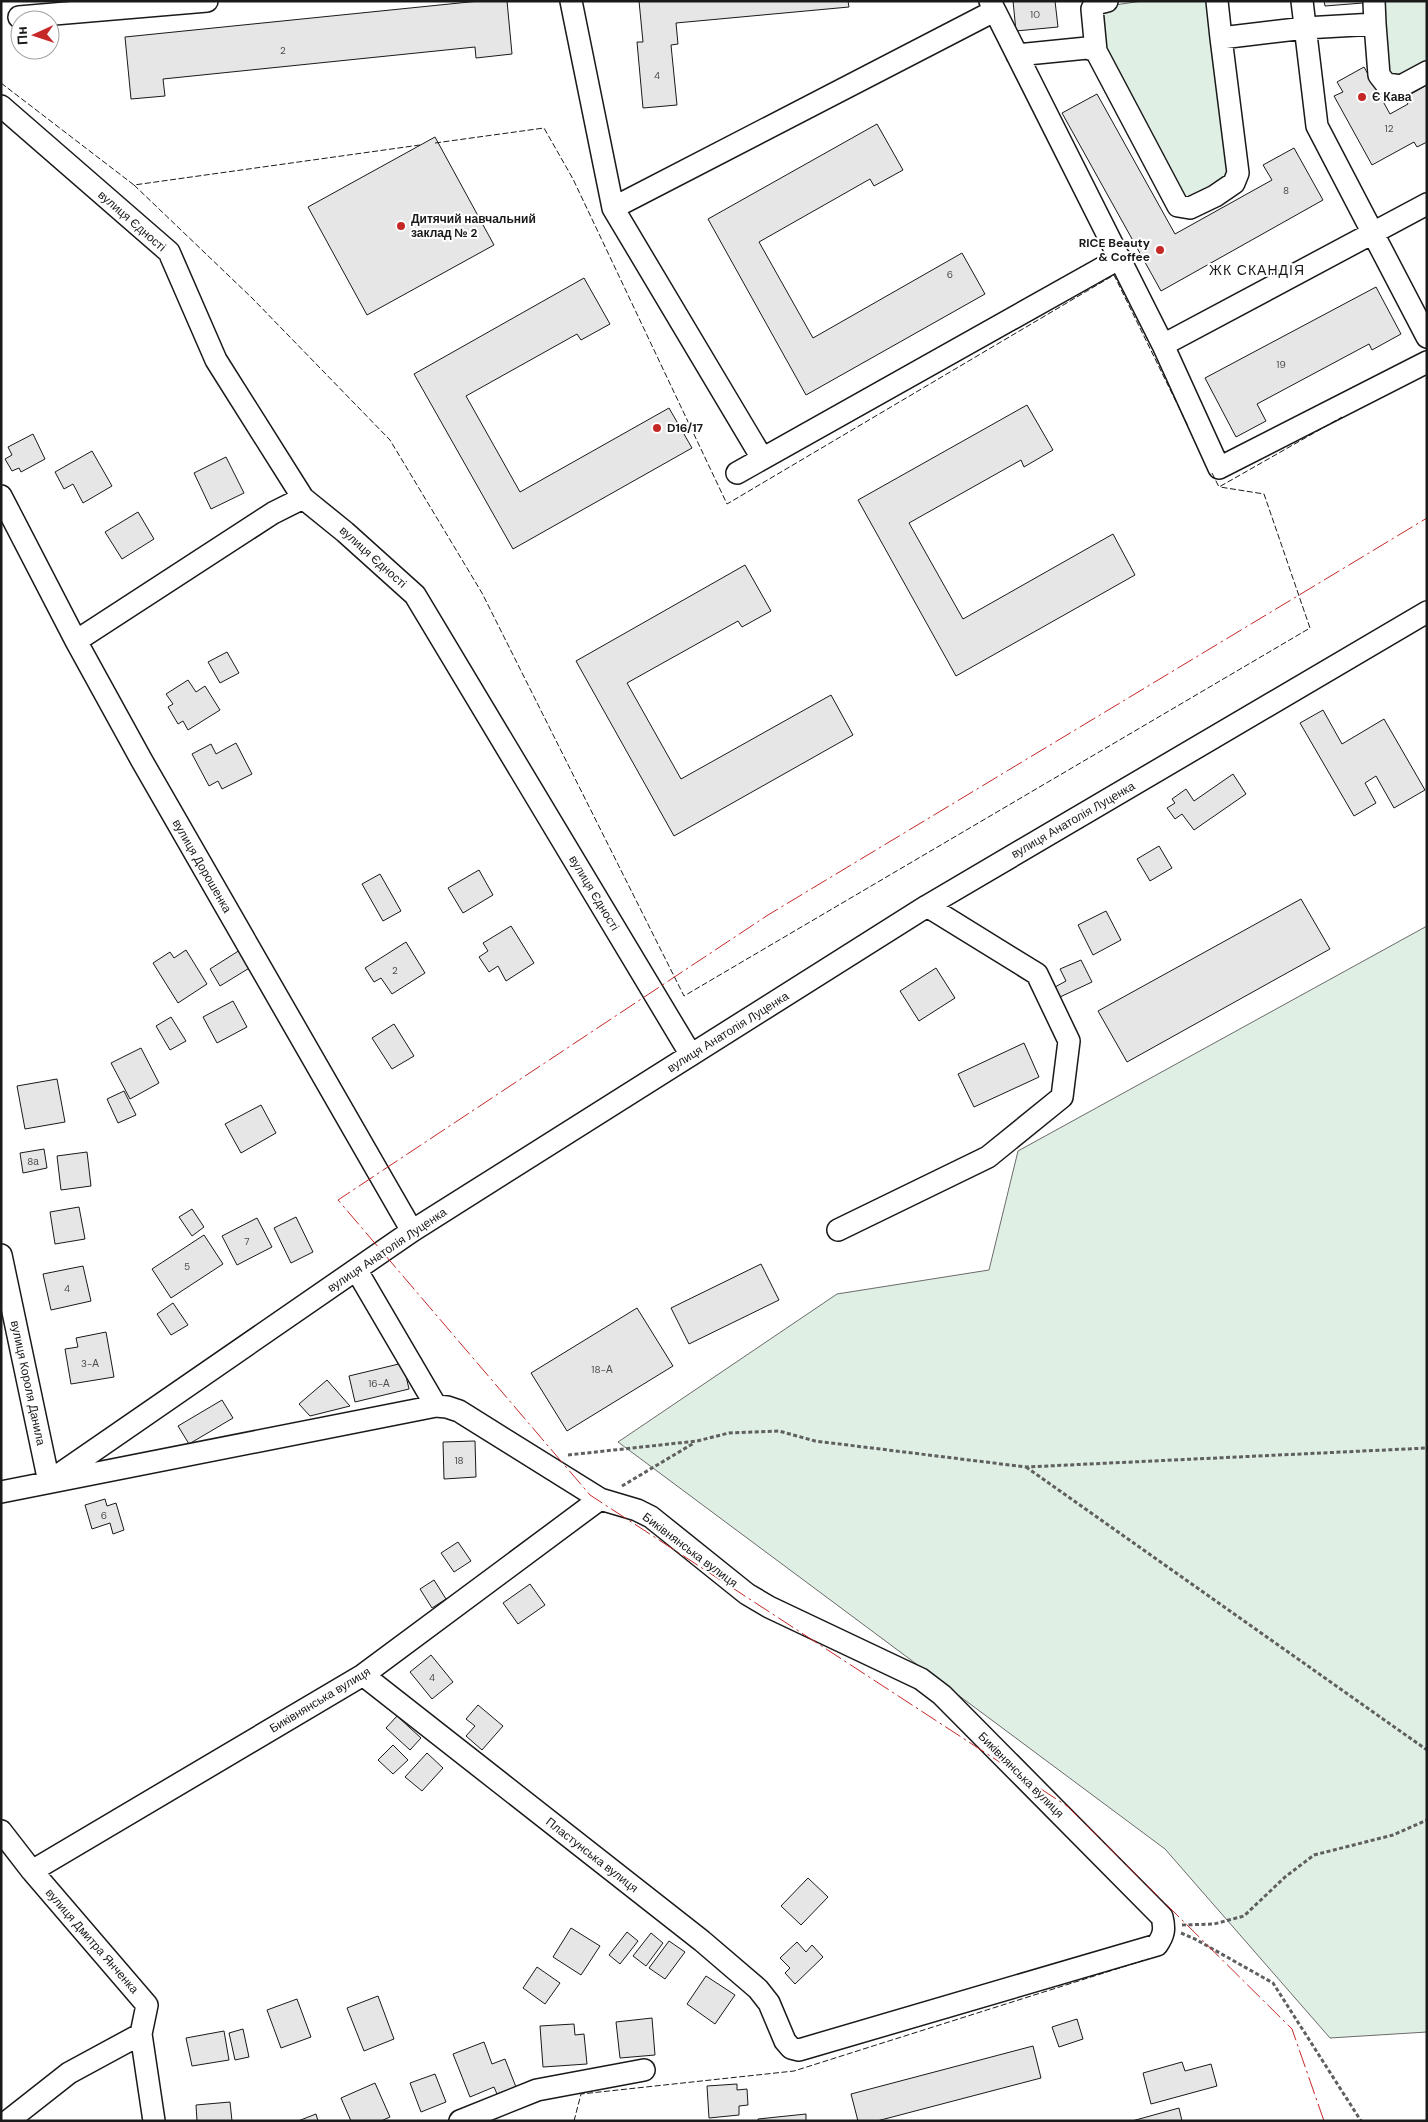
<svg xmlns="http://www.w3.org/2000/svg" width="1428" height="2122" font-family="'DM Sans',sans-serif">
<rect width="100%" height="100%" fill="#fff"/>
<path fill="#e0efe3" stroke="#6a6a6a" d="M1142,1H1215L1233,172L1189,205L1102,50L1101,7Z
M1379,1H1427V65L1390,79Z
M1427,926V2032L1330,2038L1165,1849L618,1442L837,1294L989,1270L1018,1151Z"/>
<path fill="#e6e6e6" stroke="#1a1a1a" d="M479,1H507L512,54L476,58L475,47L163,79L165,96L131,99L125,37Z
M639,1H848L849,7L676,23L678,44L671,45L677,105L643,108L637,42H643Z
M1013,1H1055L1058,27L1016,31Z
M1324,1H1363V3L1325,6Z
M1364,67L1390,114L1408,104L1404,98L1427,85V142L1417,147L1414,142L1372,165L1334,96L1343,92L1337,82Z
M1097,94L1175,234L1272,180L1263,165L1294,148L1323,200L1161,291L1062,113Z
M877,124L903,170L874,186L870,179L759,242L813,338L962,253L985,294L806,395L708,219Z
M435,137L494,245L367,315L308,207Z
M584,278L610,324L581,340L577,334L466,396L520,492L669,408L692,448L513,549L414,374Z
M1376,287L1401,334L1372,350L1369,344L1257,404L1266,421L1236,437L1205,378Z
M1027,405L1053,450L1024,467L1021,460L909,523L963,619L1113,534L1135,575L956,676L858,500Z
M33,434L45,459L21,472L19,468L12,471L5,459L12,455L8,447Z
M92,451L112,486L83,503L73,484L64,489L55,472Z
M226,457L244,493L211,509L194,473Z
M138,512L154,539L122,559L105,532Z
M745,565L771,611L742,627L738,621L627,683L681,779L831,695L853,735L674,836L576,661Z
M227,652L239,673L220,683L208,662Z
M188,680L196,692L205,686L220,710L188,730L183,721L178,724L168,707L173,704L166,694Z
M1323,710L1342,744L1384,719L1425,790L1394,808L1376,776L1365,783L1376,803L1354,816L1300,723Z
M236,743L252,774L222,789L218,781L209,786L192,754L211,744L216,754Z
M1233,774L1246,794L1194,830L1182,814L1175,819L1167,808L1175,803L1172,799L1186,789L1194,801Z
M1159,846L1172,868L1150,881L1137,859Z
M479,870L493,895L463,913L448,888Z
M380,874L401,911L383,921L362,884Z
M1301,899L1330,949L1127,1062L1098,1011Z
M1106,911L1121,940L1093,955L1078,925Z
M511,926L534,963L506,981L498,966L489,972L479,957L488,951L483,943Z
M406,942L425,973L392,994L381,978L374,982L365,968Z
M186,950L207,984L178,1003L153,963L170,952L174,958Z
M240,950L251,967L220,986L210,969Z
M1081,960L1092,982L1060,997L1055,987L1066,981L1060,969Z
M936,968L955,998L919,1021L900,991Z
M233,1001L247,1027L217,1043L203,1017Z
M171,1017L186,1041L170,1050L156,1026Z
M394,1024L414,1056L392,1069L372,1038Z
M1024,1043L1039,1077L974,1107L958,1074Z
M141,1048L159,1083L130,1099L111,1063Z
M57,1079L65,1122L25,1129L17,1086Z
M124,1091L136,1115L118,1123L107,1099Z
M261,1105L276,1133L241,1153L225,1124Z
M44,1149L47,1168L23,1173L20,1153Z
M87,1152L91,1186L61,1190L57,1156Z
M79,1207L85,1239L55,1244L50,1212Z
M192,1209L204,1227L192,1236L179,1217Z
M296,1217L313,1252L291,1263L274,1228Z
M257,1218L272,1247L237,1265L222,1236Z
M204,1235L223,1264L171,1298L152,1269Z
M761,1264L779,1300L689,1344L671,1308Z
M83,1266L91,1301L51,1310L43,1274Z
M173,1303L188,1325L171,1335L157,1314Z
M637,1308L673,1366L567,1431L531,1373Z
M106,1332L114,1377L71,1384L65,1349L78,1347L76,1338Z
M403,1363L409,1389L355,1402L349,1376Z
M327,1380L350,1406L310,1416L299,1404Z
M222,1400L233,1418L189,1444L178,1426Z
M475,1441L476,1477L444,1479L443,1442Z
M105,1499L107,1506L116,1503L124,1530L113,1534L110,1523L92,1529L85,1505Z
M458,1542L471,1561L454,1572L441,1553Z
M434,1580L446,1599L432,1608L420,1589Z
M530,1584L545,1605L518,1624L503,1603Z
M431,1655L453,1682L432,1699L410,1672Z
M478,1705L503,1726L482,1750L466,1736L475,1726L466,1719Z
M397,1716L421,1738L410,1750L386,1728Z
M393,1745L408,1760L393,1774L378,1760Z
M427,1753L443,1768L422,1791L405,1777Z
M808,1878L828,1897L801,1925L781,1906Z
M571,1928L600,1946L581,1975L553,1957Z
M627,1932L638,1941L620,1964L609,1955Z
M651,1933L663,1943L646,1966L633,1956Z
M669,1941L685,1952L665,1979L649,1968Z
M797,1942L806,1952L812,1945L823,1957L795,1984L785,1973L790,1968L780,1958Z
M537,1967L560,1983L545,2004L523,1988Z
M706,1976L735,1995L715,2024L687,2004Z
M378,1996L394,2039L364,2051L347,2008Z
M297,1999L311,2037L281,2048L267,2010Z
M652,2018L655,2055L620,2058L616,2022Z
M1077,2019L1083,2039L1059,2047L1052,2027Z
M574,2024L575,2035L584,2034L587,2064L543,2067L540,2026Z
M243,2029L249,2057L235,2060L229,2033Z
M224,2031L229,2060L192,2066L186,2038Z
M484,2042L492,2064L505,2059L516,2087L497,2094L494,2087L470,2097L453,2054Z
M1033,2046L1041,2078L877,2121H858L851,2094Z
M1182,2062L1185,2071L1211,2064L1217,2086L1151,2104L1143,2073Z
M435,2074L446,2102L421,2112L410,2083Z
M375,2083L390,2117L381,2121H351L341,2098Z
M737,2084V2090L747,2089L748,2105L739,2106V2115L709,2118L707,2086Z
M230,2102L232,2121H197L196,2105Z
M1179,2108L1182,2121H1132Z
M316,2114L318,2121H298Z
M806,2114V2121H758V2119Z"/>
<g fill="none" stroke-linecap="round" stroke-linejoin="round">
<defs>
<path id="minor" d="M571,1L613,208L762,458
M990,1L1163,345L1219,468L1427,362
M1217,1L1221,38
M1302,1L1317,126L1427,337
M1374,1L1375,24
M19,17L207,1
M1096,51L1092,9L1095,4L1107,1
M1017,55L1087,48L1096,51L1178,206L1190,208L1215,196L1234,183L1238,173L1221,38L1305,28L1375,24L1379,75L1386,84L1401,86L1427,72
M1,106L169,252L216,360L303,498L345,532L415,595L691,1055
M613,208L994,11
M1163,345L1427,204
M737,473L1120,258
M1,496L76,641L142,761L412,1231
M76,641L273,513L303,498
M838,1230L988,1157L1062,1097L1069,1041L1037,974L927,906
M1,1255L49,1482
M357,1271L436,1406
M57,1476L412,1231L927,906L1427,612
M1,1492L436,1406L447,1407L459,1411L600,1499L637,1510L651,1517L747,1594L769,1607L921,1679L942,1695L1162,1917C1165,1929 1164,1935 1157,1945L799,2050L791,2048L785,2041L769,2003L758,1989L702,1941L363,1675
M1,1831L32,1871L147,2005L141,2034L154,2121
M32,1871L363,1675L600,1499
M8,2121L69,2073L141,2034
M460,2121L537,2090L644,2070"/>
</defs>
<use href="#minor" stroke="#1a1a1a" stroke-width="24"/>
<path stroke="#5f5f5f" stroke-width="3" stroke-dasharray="4 2.5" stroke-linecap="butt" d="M568,1455L697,1441L729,1433L779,1431L815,1441L1026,1467L1427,1448
M1026,1467L1427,1750
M622,1486L694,1443
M1182,1925L1214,1924L1244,1916L1285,1877L1314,1855L1393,1835L1427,1820
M1181,1933L1195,1939L1273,1983L1361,2121"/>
<use href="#minor" stroke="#fff" stroke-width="21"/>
<path stroke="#1a1a1a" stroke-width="1" stroke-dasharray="6 2.5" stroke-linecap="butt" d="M1,83L134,185L420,145
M435,143L544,128L573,179L727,504L1114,275L1188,426
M134,185L252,298L390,440L482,593L684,996L1310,628L1264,494L1220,487
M1212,473L1219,487L1342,417
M574,2121L581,2094L794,2071L1148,1959"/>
<path stroke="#c62828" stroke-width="1" stroke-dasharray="18 4 2.5 4" stroke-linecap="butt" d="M1324,2121L1292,2029L1067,1806L590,1495L338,1200L768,915L1427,518"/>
</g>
<g fill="#c62828" stroke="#fff" stroke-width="2">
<circle cx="1362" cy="97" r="5"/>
<circle cx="401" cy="226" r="5"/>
<circle cx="1160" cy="250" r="5"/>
<circle cx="657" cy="428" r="5"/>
</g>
<g text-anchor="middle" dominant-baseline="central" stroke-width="4" stroke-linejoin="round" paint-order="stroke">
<g font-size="10" fill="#4d4d4d">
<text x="1035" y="14">10</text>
<text x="283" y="50">2</text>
<text x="657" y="75">4</text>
<text x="1389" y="128">12</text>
<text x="1286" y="190">8</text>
<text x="950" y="274">6</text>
<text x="1281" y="364">19</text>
<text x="395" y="970">2</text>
<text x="33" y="1161">8а</text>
<text x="247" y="1241">7</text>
<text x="187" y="1266">5</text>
<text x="67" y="1288">4</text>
<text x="90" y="1363">3-А</text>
<text x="602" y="1369">18-А</text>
<text x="379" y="1383">16-А</text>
<text x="459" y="1460">18</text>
<text x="104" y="1515">6</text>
<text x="432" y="1677">4</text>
</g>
<g font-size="12" font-weight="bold" fill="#1a1a1a" stroke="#fff" text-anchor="start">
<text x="1372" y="97">Є Кава</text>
<text x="411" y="219">Дитячий навчальний<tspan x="411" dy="14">заклад № 2</tspan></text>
<text x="1150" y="243" text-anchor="end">RICE Beauty<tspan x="1150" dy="14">&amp; Coffee</tspan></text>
<text x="667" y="428">D16/17</text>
</g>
<g font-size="12" fill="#1a1a1a" stroke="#fff">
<text transform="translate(132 221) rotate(41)">вулиця Єдності</text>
<text transform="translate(373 557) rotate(42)">вулиця Єдності</text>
<text transform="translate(1073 820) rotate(-30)">вулиця Анатолія Луценка</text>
<text transform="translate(202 866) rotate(60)">вулиця Дорошенка</text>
<text transform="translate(594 893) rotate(59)">вулиця Єдності</text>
<text transform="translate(728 1032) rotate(-32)">вулиця Анатолія Луценка</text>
<text transform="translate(387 1250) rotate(-34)">вулиця Анатолія Луценка</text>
<text transform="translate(28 1383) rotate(78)">вулиця Короля Данила</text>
<text transform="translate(690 1550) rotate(37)">Биківнянська вулиця</text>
<text transform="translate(320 1700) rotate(-31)">Биківнянська вулиця</text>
<text transform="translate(1021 1775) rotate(45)">Биківнянська вулиця</text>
<text transform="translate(592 1855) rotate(38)">Пластунська вулиця</text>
<text transform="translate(92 1941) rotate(49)">вулиця Дмитра Янченка</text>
</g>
<g font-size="14" letter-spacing="1" fill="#1a1a1a" stroke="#fff">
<text x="1257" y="270">ЖК СКАНДІЯ</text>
</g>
</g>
<rect width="1428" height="2122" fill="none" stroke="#1a1a1a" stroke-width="5"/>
<g transform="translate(35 35) rotate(267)"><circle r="24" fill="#ffffff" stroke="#a3a3a3"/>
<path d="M0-4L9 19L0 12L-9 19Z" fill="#c62828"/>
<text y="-8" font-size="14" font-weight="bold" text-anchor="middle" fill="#1a1a1a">Пн</text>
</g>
</svg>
